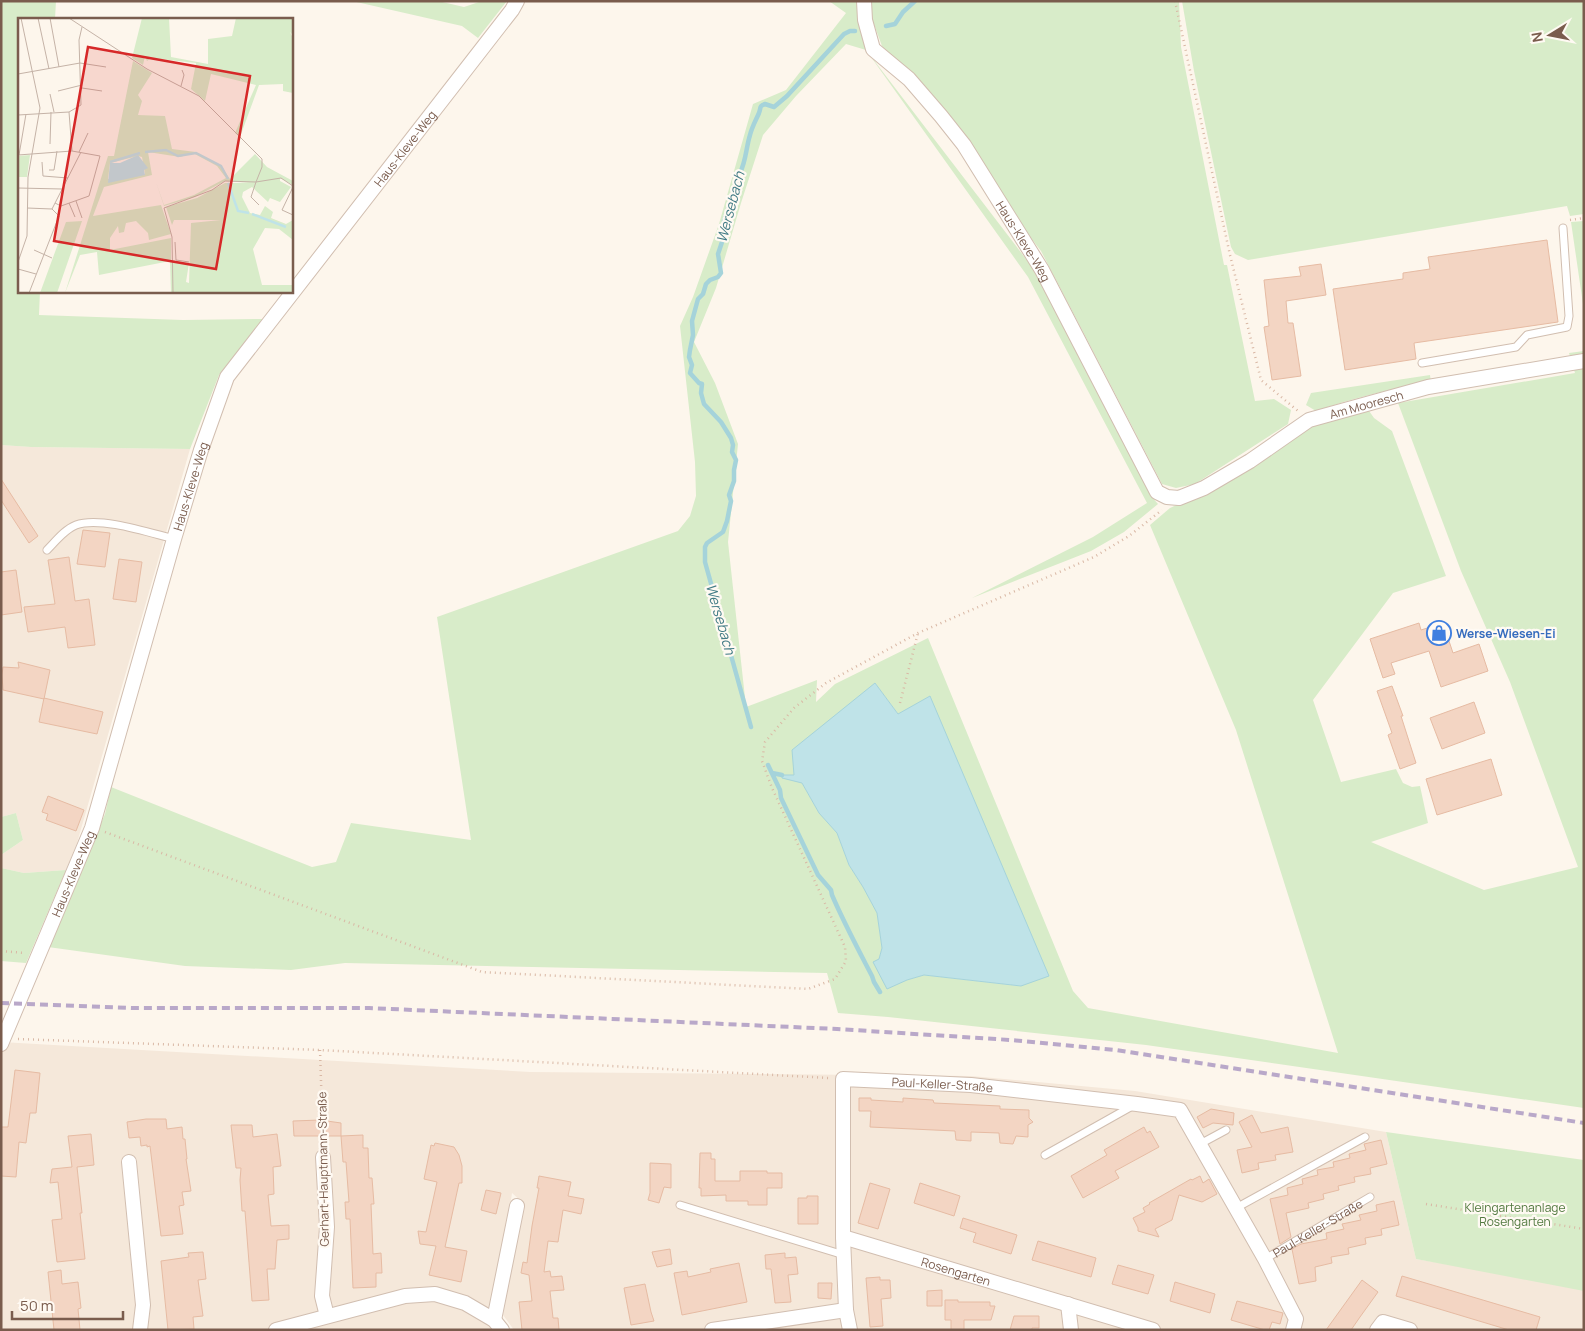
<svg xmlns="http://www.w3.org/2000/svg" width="1585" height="1331" font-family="Manrope,sans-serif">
<rect width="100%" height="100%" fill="#fdf6ec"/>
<path fill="#f5e8da" d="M1,445L31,447L190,449L77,843L66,870L24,873L1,868V855L23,840L16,813L1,817Z
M1,1042L530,1072L971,1076L1135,1091L1386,1132L1416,1259L1584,1288V1330H514L503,1315L522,1202L512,1193L492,1330H1Z"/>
<path fill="#d8ecc9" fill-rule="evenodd" d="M1,1H56L55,19H19V291H40L39,315L183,320L263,319L219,375L190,449L31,447L1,445Z
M352,1H438L464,7L482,1H507L478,38L462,26Z
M829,1H860V28L866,50L1036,272L1151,496L1158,504L1124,532L1091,551L972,598L1093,537L1147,503L1028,277L866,50L846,44L796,96L763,135L741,203L716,288L694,342L715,383L738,444L728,542L746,707L817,680L816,702L835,684L928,638L1073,991L1088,1008L1338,1053L1236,730L1150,525L1170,508L1205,492L1307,427L1367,408L1374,418L1392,431L1446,576L1393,593L1313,700L1341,782L1396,769L1403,783L1412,787L1420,786L1428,823L1371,842L1484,890L1578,867L1510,682L1461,571L1398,403L1575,373L1569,353L1584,351V1108L1146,1045L888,1017L838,1013L827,973L345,963L291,970L185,966L48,947L105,814L111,787L312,867L336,862L351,823L471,840L437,617L678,531L690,516L696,496L695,462L680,326L693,297L719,224L753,104L786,90L846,13ZM875,683L898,714L1021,986L924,975L907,980L879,959L882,948L877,913L863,887L849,865L837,833L819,813L802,783L783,775L795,776Z
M869,1H1179L1181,47L1224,265H1227L1255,401L1274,399L1291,410L1288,424L1195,484L1176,488L1162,484L1041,251L882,46L875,27L870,19Z
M1182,1H1584V214L1570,216L1567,206L1248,260L1235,254L1231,247L1194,71Z
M1584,221V311L1571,222Z
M1430,375L1431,382C1392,388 1354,398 1316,411L1306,405L1311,393Z
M16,813L23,840L1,855V817Z
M1,868L24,873L66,870L26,963L1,961Z
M1386,1132L1584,1160V1291L1416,1259Z"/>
<path fill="#bfe3e8" stroke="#a5d3da" d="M875,683L898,714L930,696L1049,976L1021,986L924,975L907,980L887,989L873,962L879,959L882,948L877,913L863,887L849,865L837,833L819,813L802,783L782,778V775H794L792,750Z"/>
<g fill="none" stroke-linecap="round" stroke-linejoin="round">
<path stroke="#a5d3da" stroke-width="4.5" d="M886,26L895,24L903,12L915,1
M751,727L705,562V547L707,543L723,532L727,521L731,501L729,495L734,481V470L736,460L732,452L733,445L731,438L721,422L704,404L701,393L702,384L699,383L690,373L692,365L689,357L690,350L693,335L692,321L698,299L703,294L706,284L710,280L718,277L721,273L718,254L722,242L724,221L740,173C746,161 746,148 750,135C752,127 756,120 759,113C761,108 759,106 765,104L774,107L787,96L844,34L850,31H855
M768,765L780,790L781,798L818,875L831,890L832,895C844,923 858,949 872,976L874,982L880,992
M772,773L782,775"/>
</g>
<path fill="#f3d5c3" stroke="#e6bba3" d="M1547,240L1558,322L1414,343L1416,359L1345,370L1333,289L1403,279V273L1430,269L1428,257Z
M1321,264L1326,295L1286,301L1288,323H1293L1301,376L1272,380L1264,327L1269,326L1264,280L1301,276L1299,267Z
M1,479L38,536L29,543L1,500Z
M83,530L110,533L105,567L77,564Z
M69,557L75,601L89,599L95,645L68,648L65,627L28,632L24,607L55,604L48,560Z
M119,559L142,562L136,602L113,599Z
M16,570L22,612L1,615V572Z
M1419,623L1421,630L1443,623L1453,653L1479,644L1488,671L1441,687L1429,651L1391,663L1395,674L1383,678L1370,639Z
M18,662L50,670L44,699L3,690L2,675L3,667L19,668Z
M1392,686L1403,716H1401L1416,763L1400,769L1388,735L1392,733L1377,691Z
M44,698L103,712L97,734L39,722Z
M1474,702L1485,733L1442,749L1430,718Z
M1491,759L1502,795L1437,815L1426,779Z
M48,796L84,810L76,831L46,820L48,814L42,812Z
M15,1070L40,1073L36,1113H30L26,1143L19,1142L16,1177L1,1176V1127H8Z
M859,1098H871V1100L903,1102V1098L933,1100L934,1103L1000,1106V1109L1029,1110V1118L1033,1122L1028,1125V1137L1016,1136L1013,1144L1000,1143L999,1133L971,1132V1141L956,1140L955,1131L870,1127L871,1111H859Z
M1211,1109L1234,1113L1233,1125L1213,1123L1203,1128L1197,1117Z
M1252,1115L1261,1133L1288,1127L1293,1152L1275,1155L1276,1160L1258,1163L1259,1169L1242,1173L1237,1150L1252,1147L1239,1122Z
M146,1119H166L167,1129L182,1127L183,1139H185L187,1159H186L191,1191L182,1192L184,1205L179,1206L183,1234L161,1236L150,1146L147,1147V1145L141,1146L140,1137L129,1138L127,1122Z
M320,1120L341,1123V1136H294L293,1121Z
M231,1125H252L253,1137L277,1134L281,1166L273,1167L274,1194L268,1195L271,1226L289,1225V1239L277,1240L275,1269H267L269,1300L252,1301L245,1211H242L240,1180L241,1168H236Z
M1144,1127L1147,1133L1150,1131L1159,1147L1115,1171L1119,1178L1083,1198L1071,1176L1107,1155L1104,1150Z
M91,1134L94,1165L77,1167L82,1213H80L85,1259L57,1262L52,1220L62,1219L58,1182L50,1183L52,1169L72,1167L68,1136Z
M363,1135V1148H368L369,1178H372L374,1204H371L373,1254L381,1253L382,1273H376V1287L353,1288L350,1219H346L345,1202H349L346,1162H343L341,1136Z
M1381,1140L1387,1164L1370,1168L1371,1174L1354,1177L1355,1182L1338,1186L1339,1190L1323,1194L1324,1199L1308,1203L1309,1208L1286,1213L1291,1237L1280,1244L1270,1199L1288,1195L1287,1188L1303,1184L1302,1179L1318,1175L1317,1170L1334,1167L1333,1162L1350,1158L1349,1154L1366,1150L1364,1144Z
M435,1143L454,1147L459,1155L462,1166V1183H459L445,1247L467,1251L461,1282L429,1275L436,1246L420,1244L418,1231L426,1232L437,1182L424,1179L431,1145L434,1146Z
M700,1153H711V1159H715V1181H740V1171H767V1173H782V1188H767V1205H748V1201H726V1195L701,1196V1188H699Z
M650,1163L671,1164V1188L664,1187L659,1203L648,1200L650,1193Z
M539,1176L571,1182L568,1196L584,1199L581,1214L563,1210L558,1242L548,1241L544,1272L550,1271L551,1277L562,1276L564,1290L550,1291L553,1318H558L559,1330H522L519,1302L532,1301L529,1275L521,1273L523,1262L527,1263L532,1226L539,1188H537Z
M1200,1176L1203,1183L1209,1179L1217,1194L1202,1202L1179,1195L1172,1220L1155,1229L1159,1237L1138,1231V1228L1133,1218L1145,1212L1143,1208L1150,1204L1149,1203L1191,1179L1192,1180Z
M870,1183L890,1189L878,1229L858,1223Z
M920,1183L960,1196L954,1216L914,1203Z
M486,1190L501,1193L496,1214L481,1210Z
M807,1196H818V1224H798V1198H807Z
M1394,1201L1399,1225L1381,1229L1382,1235L1365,1238L1366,1244L1348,1248L1349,1254L1331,1257L1332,1263L1315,1267L1316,1281L1299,1284L1292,1249L1301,1244L1327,1239L1326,1233L1344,1229L1342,1224L1361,1220L1359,1215L1377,1211L1376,1205Z
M963,1218L1017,1235L1011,1254L973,1242L976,1233L960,1228Z
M1038,1241L1096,1258L1091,1277L1032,1260Z
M670,1249L672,1264L657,1267L652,1252Z
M203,1252L206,1279L198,1280L203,1316L193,1317L194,1329L168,1330L161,1261L189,1257L188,1253Z
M785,1253V1258L796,1257L798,1274L788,1275L791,1302L775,1303L771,1269H766L765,1255Z
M739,1263L747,1302L682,1315L674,1273L687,1271L688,1277L711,1272L710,1269Z
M1118,1265L1154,1275L1148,1294L1112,1284Z
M61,1270L62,1284L78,1282L81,1308L78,1309L80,1330H54L48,1272Z
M1402,1276L1540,1317L1536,1330H1509L1396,1296Z
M880,1277V1280H890L891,1298L881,1299L883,1326L870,1327L866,1278Z
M1362,1280L1378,1292L1360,1317L1351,1330H1326Z
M1175,1282L1215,1294L1210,1313L1170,1301Z
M818,1283H832L831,1299L818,1298Z
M645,1284L651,1312L654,1321L631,1325L624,1288Z
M942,1290V1306H927V1291Z
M945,1300H958V1302H990V1306H995L991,1320H964V1330H951V1320H945Z
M1237,1301L1283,1313L1280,1324L1272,1322L1269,1330H1265L1231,1320Z
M1014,1316H1039V1328H1032V1330H1010Z"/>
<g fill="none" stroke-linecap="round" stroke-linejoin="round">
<defs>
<g id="service">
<path d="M1422,363L1516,347L1527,335L1567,327L1569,316L1563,228"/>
<path d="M47,550C55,542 65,529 76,525C100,516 150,533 174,539"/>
<path d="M1200,1144L1226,1130"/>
<path d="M1045,1155L1134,1105"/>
<path d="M680,1205L844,1255"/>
<path d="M1236,1208L1365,1137"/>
<path id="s1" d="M1265,1259L1370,1197"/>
</g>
<g id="minor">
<path id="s2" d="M864,1L865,20L873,49L909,79L941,116L964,145L1042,270L1157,492L1167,497L1179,498L1204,488L1250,461L1309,420L1428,387L1584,361"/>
<path id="s3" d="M1,1044L92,828L174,539L201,450L227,377L512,10L517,1"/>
<path d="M323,1157L327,1227L322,1296L327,1316"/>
<path d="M129,1162L143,1305L140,1330"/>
<path id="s4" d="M843,1237L1153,1330"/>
<path d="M1068,1304L1071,1330"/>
<path d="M494,1320L517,1206"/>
<path d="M276,1330L405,1296L435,1294L465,1303L494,1320L502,1330"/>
<path d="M712,1330L846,1310"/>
<path id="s5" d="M850,1330L846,1310L843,1237V1079L971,1085L1137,1104L1180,1110L1265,1259L1296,1319L1293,1330"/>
<path d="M1377,1330L1383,1322L1410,1330"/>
</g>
</defs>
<use href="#service" stroke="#d1beb0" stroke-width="9"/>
<use href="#minor" stroke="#d1beb0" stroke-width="16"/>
<path stroke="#d9b8a5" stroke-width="2.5" stroke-dasharray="1 4" stroke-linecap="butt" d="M1175,1L1230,255L1261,380L1298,411
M1570,220L1584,218
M900,703L918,633
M105,832L482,972L808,989L835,979L846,961L845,947L772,788L762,761L765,742L794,708L826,683L918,633L1094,557L1129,536L1162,510
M1,951L25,953
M18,1039L320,1050L829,1078
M320,1050L323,1143
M1426,1204L1584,1229"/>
<use href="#service" stroke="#fff" stroke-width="7"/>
<use href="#minor" stroke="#fff" stroke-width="14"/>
<path stroke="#b9a8c9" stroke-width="4" stroke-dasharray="8 5" stroke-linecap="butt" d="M1,1003L133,1008H369L837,1029L1011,1040L1116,1050L1584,1123"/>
</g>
<defs>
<symbol id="shop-ring" viewBox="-11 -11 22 22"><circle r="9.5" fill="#fffaf3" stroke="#3f7fe0" stroke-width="1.5"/><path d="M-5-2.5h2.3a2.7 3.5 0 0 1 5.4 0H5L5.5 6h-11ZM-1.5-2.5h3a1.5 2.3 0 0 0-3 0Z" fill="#3f7fe0"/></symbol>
</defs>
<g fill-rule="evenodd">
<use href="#shop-ring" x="1425" y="619" width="28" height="28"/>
</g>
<g text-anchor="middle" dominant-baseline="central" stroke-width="4.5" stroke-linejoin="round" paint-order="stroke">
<g font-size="12" fill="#7a5c4d" stroke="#fffaf3">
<text stroke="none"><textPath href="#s3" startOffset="995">Haus-Kleve-Weg</textPath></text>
<text stroke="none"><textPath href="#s2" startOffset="295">Haus-Kleve-Weg</textPath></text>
<text stroke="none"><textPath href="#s2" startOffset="814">Am Mooresch</textPath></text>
<text stroke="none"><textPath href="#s3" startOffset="590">Haus-Kleve-Weg</textPath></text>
<text stroke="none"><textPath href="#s3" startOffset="185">Haus-Kleve-Weg</textPath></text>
<text stroke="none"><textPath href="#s5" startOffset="351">Paul-Keller-Straße</textPath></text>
<text transform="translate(323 1169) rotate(-91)">Gerhart-Hauptmann-Straße</text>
<text stroke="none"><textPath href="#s1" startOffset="61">Paul-Keller-Straße</textPath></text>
<text stroke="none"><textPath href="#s4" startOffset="118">Rosengarten</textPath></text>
</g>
<g font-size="12" font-weight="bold" fill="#366cbe" stroke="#fffaf3" text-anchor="start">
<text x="1456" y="633">Werse-Wiesen-Ei</text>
</g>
<g font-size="12" fill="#537a41" stroke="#fffaf3">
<text x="1515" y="1207">Kleingartenanlage<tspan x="1515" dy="14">Rosengarten</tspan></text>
</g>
<g font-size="14" font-style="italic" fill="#437c86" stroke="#fffaf3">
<text transform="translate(730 207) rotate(-75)">Wersebach</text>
<text transform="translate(721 619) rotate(74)">Wersebach</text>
</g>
</g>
<g transform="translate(18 18)">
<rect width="275" height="275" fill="#fdf6ec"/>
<path d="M124,0H151L153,39L190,46V21L214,18L218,0H275V17L272,14L275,20V75L265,73V66L241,67L222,119L217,115L238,67L193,56L187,83L173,71L178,45L133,40L129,43L127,38L125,47L114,40ZM115,43L134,55L120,77L124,83L120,97L147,98L154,131L178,134L203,148L212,161L237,136L249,149L275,163V167L262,160V163L273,169L262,184L252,180L250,184L234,169L225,174L224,179L232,195L242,197L247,188L255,194L253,200L268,206L275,202V222L261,211L247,210L235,231L244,267H275V275H153L152,243L81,257L79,234L62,237L47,275L90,138H96ZM130,134L162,139L175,135L199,148L208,160L176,177L146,187L138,164L146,188L177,179L207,163L232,165H207L179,180L148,189L154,207L156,202H203L173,205L171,265L168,264L171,245L153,242V220L92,232V220L100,208L101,215L106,214L108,205L118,203L130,215L131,222L153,216L143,187L75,198L86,169L134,157ZM120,138L124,139L127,156L90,161L92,145ZM12,137L9,159H0V138ZM64,203L39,275H22L48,204Z" fill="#d8ecc9" fill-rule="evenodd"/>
<path d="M120,137L130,150L126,152L127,157L90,165L92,145H102Z" fill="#bfe3e8"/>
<path fill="none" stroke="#bfe3e8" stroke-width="2.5" d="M127,134L148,132L160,138L178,135L203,148L210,161M92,144L122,135M210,165L220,193L231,195M234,196L268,209"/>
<path fill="none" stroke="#c5b3a7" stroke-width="1" d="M20,0L31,51M32,0L41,49M51,0L129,51L181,78L244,141V149L238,164L207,163L194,172L146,190L154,219L155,275M0,56L62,45L88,49M163,68L166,57L164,52M64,70L84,73M40,73L64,67M32,76L36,94M51,94L54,133M0,97L51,94L63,87L61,22L64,9M32,126L33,94M61,134L70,115M0,137L54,133L82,138L71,178L43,188L37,185M1,137L8,96M24,144L25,158L50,160M31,152H36L39,133M275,169L264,192L275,197M0,170L44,171M58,183L64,200M51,185L57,199M241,187L233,179L238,164L263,160L275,168M9,190L34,191M157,224L158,242L171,244M16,232L34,240M0,244L9,218L10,159L22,90L3,0M0,251L18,256M11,275L41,198L34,191L63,134"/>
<path fill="#d62828" fill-opacity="0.15" stroke="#d62828" stroke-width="2.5" d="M70,29L232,58L198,251L36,223Z"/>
<rect width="275" height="275" fill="none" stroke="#7a5c4d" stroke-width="2.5"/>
</g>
<rect width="1585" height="1331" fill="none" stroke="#7a5c4d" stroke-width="5"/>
<g transform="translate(1550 35) rotate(260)" stroke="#fffaf3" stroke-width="4" paint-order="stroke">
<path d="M0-4L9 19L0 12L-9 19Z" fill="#7a5c4d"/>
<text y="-8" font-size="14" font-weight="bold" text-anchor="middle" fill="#7a5c4d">N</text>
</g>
<path d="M12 1311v8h111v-8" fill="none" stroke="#7a5c4d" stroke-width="2.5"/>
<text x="20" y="1311" font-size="15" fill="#7a5c4d" stroke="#fffaf3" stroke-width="4" paint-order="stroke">50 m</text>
</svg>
